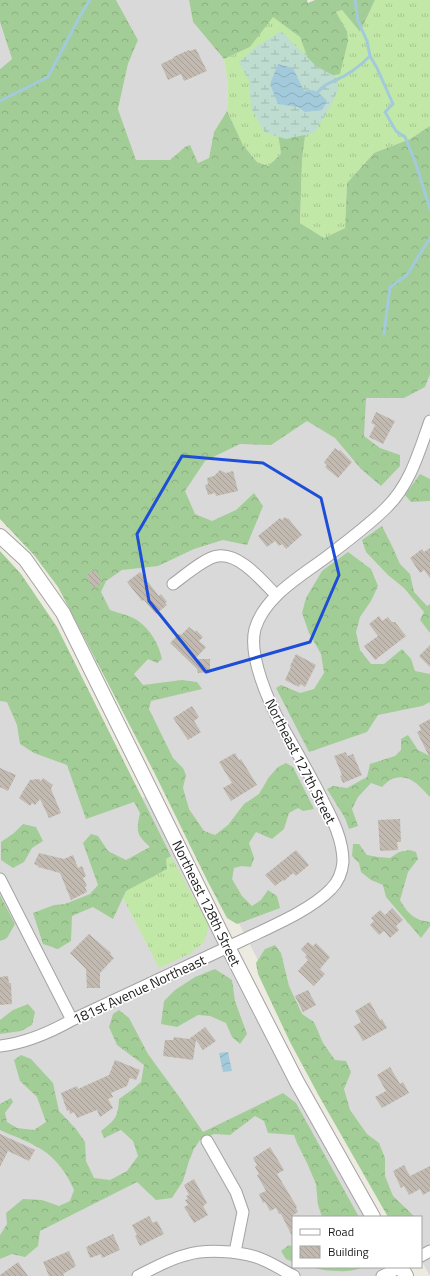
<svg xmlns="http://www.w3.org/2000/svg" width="430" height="1276" font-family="'Titillium Web',sans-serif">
<defs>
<pattern id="grass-tufts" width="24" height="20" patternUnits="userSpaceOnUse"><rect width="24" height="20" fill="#c2e8a7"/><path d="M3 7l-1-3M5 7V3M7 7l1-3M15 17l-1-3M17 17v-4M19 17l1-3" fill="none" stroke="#a6c68f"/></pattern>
<pattern id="forest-crowns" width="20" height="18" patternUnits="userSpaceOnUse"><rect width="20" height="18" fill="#a2cd96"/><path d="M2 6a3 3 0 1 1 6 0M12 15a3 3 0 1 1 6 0" fill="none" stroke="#8baf81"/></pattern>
<pattern id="wetland-marsh" width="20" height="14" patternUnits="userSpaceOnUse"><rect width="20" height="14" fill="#bedcd0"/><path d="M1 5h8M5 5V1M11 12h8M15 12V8" fill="none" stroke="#a3bcb2"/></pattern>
<pattern id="water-waves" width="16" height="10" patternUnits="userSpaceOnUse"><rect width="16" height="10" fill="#a2cadb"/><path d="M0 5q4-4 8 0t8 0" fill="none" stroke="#8badbb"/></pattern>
<pattern id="building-back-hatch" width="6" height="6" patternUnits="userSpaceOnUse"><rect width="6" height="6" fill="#c2bab1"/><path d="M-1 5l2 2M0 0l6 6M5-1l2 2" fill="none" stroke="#a69f98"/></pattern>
</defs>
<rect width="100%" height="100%" fill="#edeae1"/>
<path fill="#dad9d9" d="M116,0H189L193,22L224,59L228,84L227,111L214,132L209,158L198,163L185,147L170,160H136L118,109L128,64L138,40Z
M0,22L12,59L0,69Z
M430,316V1276L421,1260V1217H397L260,964L57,574L6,521Z
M0,678L143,798L152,794L373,1217H293V1267H401L406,1276H0Z"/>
<path fill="url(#grass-tufts)" d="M375,0H430V126L410,139L374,153L347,183L345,228L324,238L300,223L302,160L306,129L276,121L281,154L268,166L257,162L243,145L227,111L228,84L224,59L250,47L273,16L300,37L315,79L347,31L336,12L342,10L360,32Z
M171,856L209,926L204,942L191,953L159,968L123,898L126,891L166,859Z"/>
<path fill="url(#forest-crowns)" d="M0,0H116L138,40L128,64L118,109L136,160H170L185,147L190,145L198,163L209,158L214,132L227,111L243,145L257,162L268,166L281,154L276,121L306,129L302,160L300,223L324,238L345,228L347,183L374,153L410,139L430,126V374L425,387L404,398H366L364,436L380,448L400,455V466L381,486L361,469L335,438L307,421L271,445L240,444L205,461L185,491L195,514L212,521L236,510L254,493L263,506L247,545L223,540L194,549L158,566L122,570L106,581L101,592L110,610C118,613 129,615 137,620C150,629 159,644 162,659L157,663L148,659L134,674L143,685L182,680L197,682L202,689L151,701L149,709L173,758L183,768L186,775L183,788L189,809L204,831L215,835L228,825L244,804L259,794L269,777L278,767L286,763L293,767L314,809L303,811L298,808L289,813L284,829L272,839L256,832L249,843L254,858L251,867L242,866L234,868L232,879L242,896L252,906L261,900L268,890L277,896L280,908L237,924L227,918L207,880L155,774L58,587L34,555L0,519V69L12,59L0,22Z
M189,0H307L308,3L315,0H375L360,32L342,10L336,12L347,31L348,41L340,74L315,79L300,37L273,17L250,47L224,59L193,22Z
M420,474L430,479V501L411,502L405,495Z
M382,526L393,548L400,564L410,574L414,592L427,606L430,604V633L420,620L424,612L404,588L388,575L366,552L362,540Z
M0,551L21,574L57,627L171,856L166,859L167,869L126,891L113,919L93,907L72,916L71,941L58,949L43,944L33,913L54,905L65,904L90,894L98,885L83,843L91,834L98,836L108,851L126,860L150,847C136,834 136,831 140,813L134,802L86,819L67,765L34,753L20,744L17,725L7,702L0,701Z
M348,552L371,569L378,586L371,601L360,617L356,632L360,650L371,664H384L402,649L411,659L415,671L430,674V702L422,706L378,715L367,732L309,752L276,688L281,685L300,693L314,689L324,673L321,654L309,633L302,613L306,598L322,571Z
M408,735L418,750L430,756V797C420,787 411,774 395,778C390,779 385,784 382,787L371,783L358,797L352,809L358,826L349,829L345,818L327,789L333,786L347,788L367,777L370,764L395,756L401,750V739Z
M23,824L36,827L43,841L32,848L24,862L13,868L1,860V842L14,833Z
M353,844H359L367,855L378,857L390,858L399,852L410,850L416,852L418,859L408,872L400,900C408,914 414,920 430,922V926L421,938L386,897L383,885L371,880L361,872L359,863L352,856Z
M0,895L15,924L7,938L0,941Z
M275,945L281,953L289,986L302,1014L314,1022L323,1043L335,1060L346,1061L351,1072L344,1089L350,1110L367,1134L379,1143L385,1158V1176L393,1196L415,1217H388L319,1096L290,1042L258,974L256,963L265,949Z
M215,969L232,980L235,1001L247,1034L240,1044L232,1037L226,1023L210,1016L198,1015L177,1027L161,1024L164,1001L175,990L195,977Z
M28,1004L35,1012L32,1025L21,1031L0,1034V1020L13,1010Z
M119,1010L129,1018L148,1054L180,1098L203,1132L283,1093L296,1103L359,1217H322L318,1205L316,1184L307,1163L297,1143L294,1135L268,1133L264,1121L255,1116L230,1135L214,1134L200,1140L194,1149L189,1161L183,1181L172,1198L156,1200L137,1182L40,1231L38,1246L25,1257L12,1254L0,1259V1235L7,1224L6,1213L23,1199L42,1200L59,1206L70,1201L74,1190C67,1174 56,1158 41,1149C28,1141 13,1136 0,1130V1104L11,1098L13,1102L5,1113L7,1122L17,1128L34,1130L46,1122L37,1097L20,1081L14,1060L21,1055L31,1059L53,1083L59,1111L76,1129L85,1142L86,1161L94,1178L110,1180L127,1171L138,1156L133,1141L121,1130L104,1138L101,1131C115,1120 118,1118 119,1099L133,1089L141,1082L144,1065L117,1045L109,1027L113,1014Z
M289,1245L293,1247V1262L286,1259L281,1251Z
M310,1267H363C350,1274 323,1271 310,1267Z"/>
<path fill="url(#wetland-marsh)" d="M281,31L316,66L336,77L338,90L328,111L314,133L286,139L265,133L251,108L249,81L239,62L254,48Z"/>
<path fill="url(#water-waves)" d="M278,64L293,68L304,91C316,88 318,92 327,101L322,110L305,112L298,107L278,104L270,84Z
M228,1052L232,1071L223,1072L219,1053Z"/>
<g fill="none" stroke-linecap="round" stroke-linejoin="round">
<path stroke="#a2cadb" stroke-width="3" d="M355,0L358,21L367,41L370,56L377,68L393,104L385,112L396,131L405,137L416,164L430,209
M318,92C325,84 327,84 336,80C348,75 361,65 370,56
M0,101L48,77L80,16L90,0
M384,334L390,287L407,275L430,238"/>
</g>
<path fill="url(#building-back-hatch)" d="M196,49L207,71L184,81L181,74L168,80L161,64L174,58L173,57L189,50V51Z
M376,412L395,421L383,444L369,437L375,425L371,423Z
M335,448L339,451L340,450L352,462L338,478L325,467L327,465L324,462Z
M220,470L226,473L233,471L238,491L216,496L215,493L208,495L205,485L208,484L207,478L214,476Z
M285,517L287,519L288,518L302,535L286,549L282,544L279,546L275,541L267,547L258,536L280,518L282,520Z
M430,548V578L424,570L420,573L410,558L422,549L424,552Z
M95,570L102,583L93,588L86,575Z
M140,572L159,596L161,594L167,602L165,603L167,605L156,614L144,600L142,601L127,582Z
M379,616L382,621L388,617L392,622H395L406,636L375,660L364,646L378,636L369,624Z
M189,627L195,632L196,630L203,637L199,641L206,647L195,659H210V672L198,673L197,669L170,643L179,634L181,635Z
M430,645V667L419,656Z
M296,654L316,665L305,687L300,684L299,687L285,680L291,667L290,666Z
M192,706L199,717L194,721L201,732L188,740L173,718Z
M430,719V758L417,732L421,730L419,725Z
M346,752L347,756L353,754L362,775L343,783L340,776L342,775L334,756Z
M235,753L239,760L241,759L257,785L231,801L223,788L232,783L219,762Z
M0,768L16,775L8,791L0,787Z
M43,778L53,785L51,789L61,813L49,818L40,799L35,805L32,803L30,806L19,798L30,780L39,779L41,781Z
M400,819L401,842H397L398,850L380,851L378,820Z
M296,850L309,865L296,876L293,873L284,881L283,880L275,886L265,875Z
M39,853L64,859L73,855L78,868L82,866L86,876L83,878L87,886L85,887L87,892L71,900L60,873L38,867L39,866L34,864Z
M392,908L403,920L396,926L399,930L390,938L384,931L379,935L370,925L374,921L371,918L380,910L385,915Z
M89,934L111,953L110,954L114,958L100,973V988H87L86,969L70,953Z
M308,942L313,946L316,943L330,957L320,969L325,974L314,986L298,971L308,960L305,957L307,955L301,949Z
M8,976L9,983H11L12,1004L0,1005V977Z
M308,990L316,1005L303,1012L295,996Z
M370,1002L380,1020L382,1019L387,1028L363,1041L354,1026L361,1022L355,1011Z
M205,1027L216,1041L203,1050L196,1040L193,1060L163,1056L165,1040H173L174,1037L189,1039Z
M115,1060L140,1070L136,1080L130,1078L127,1086L111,1093L113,1097L108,1099L113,1108L100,1117L97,1110L77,1118L74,1112L70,1114L69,1110L67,1111L61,1093L77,1086L78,1089L109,1075Z
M390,1067L400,1084L403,1082L409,1093L382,1108L375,1097L386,1091L377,1075Z
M0,1134L35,1150L29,1161L8,1151L0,1167Z
M270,1147L284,1170L277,1174L297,1207L296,1208L298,1212L293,1215V1238L281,1214H279L276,1208L270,1211L265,1202L263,1203L259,1194L266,1191L257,1175L259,1174L255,1167L257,1165L253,1158Z
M404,1165L410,1176L430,1166V1191L423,1195L420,1189L409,1195L404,1186L401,1188L393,1171Z
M194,1179L207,1203L203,1206L208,1215L194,1223L184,1207L188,1205L185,1200L188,1199L186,1196L189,1195L184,1185Z
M149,1216L153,1223L157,1221L164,1234L140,1246L135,1236L137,1235L132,1225Z
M113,1234L120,1250L102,1258L101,1254L90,1258L86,1247Z
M69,1251L76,1266L63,1274L64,1276H49L43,1262Z
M18,1262L28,1276H0V1275Z"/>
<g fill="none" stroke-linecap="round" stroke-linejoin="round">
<defs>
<path id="minor" d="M173,584C184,576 206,557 218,556C240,553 262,581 276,595
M0,879L72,1020
M0,1046C26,1043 49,1033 72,1020C129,993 186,967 243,940C270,927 311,910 331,889C339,881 342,872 343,862C343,840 333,820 323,801C311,776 296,751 282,726C269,703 248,656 255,629C265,594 307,573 333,552C350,539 371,523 386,508C410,485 419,452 430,421
M207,1141L236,1192L243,1212L235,1252
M421,1256L430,1251
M138,1276C154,1268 169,1259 186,1255C205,1249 237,1251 256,1257C269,1261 282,1270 294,1276
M382,1276L401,1267"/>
<path id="tertiary" d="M0,536L25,559L63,613L228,947L297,1082L373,1217
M401,1267L406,1276"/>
</defs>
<use href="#minor" stroke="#a3a3a3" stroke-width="13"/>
<use href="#tertiary" stroke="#a3a3a3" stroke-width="16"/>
<use href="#minor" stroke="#fff" stroke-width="11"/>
<use href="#tertiary" stroke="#fff" stroke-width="14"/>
</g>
<path fill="none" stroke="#1d4ed8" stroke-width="3" stroke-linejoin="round" d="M182,456L263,463L321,498L339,575L310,642L206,672L149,601L137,534Z"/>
<g text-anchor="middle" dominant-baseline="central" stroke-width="3.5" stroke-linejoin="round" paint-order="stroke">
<g font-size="14" fill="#1c1c1c" stroke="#fff">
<text transform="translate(301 761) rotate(63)">Northeast 127th Street</text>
<text transform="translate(207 903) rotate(64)">Northeast 128th Street</text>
<text transform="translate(139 989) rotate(-25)">181st Avenue Northeast</text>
</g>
</g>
<rect x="292" y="1216" width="130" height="52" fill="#ffffff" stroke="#a4a4a4"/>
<rect x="300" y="1229" width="20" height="6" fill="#ffffff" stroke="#a4a4a4"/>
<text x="328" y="1236" font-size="12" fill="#1c1c1c">Road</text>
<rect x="300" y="1246" width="20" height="12" fill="url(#building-back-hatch)" stroke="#a4a4a4"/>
<text x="328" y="1256" font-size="12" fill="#1c1c1c">Building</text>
</svg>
